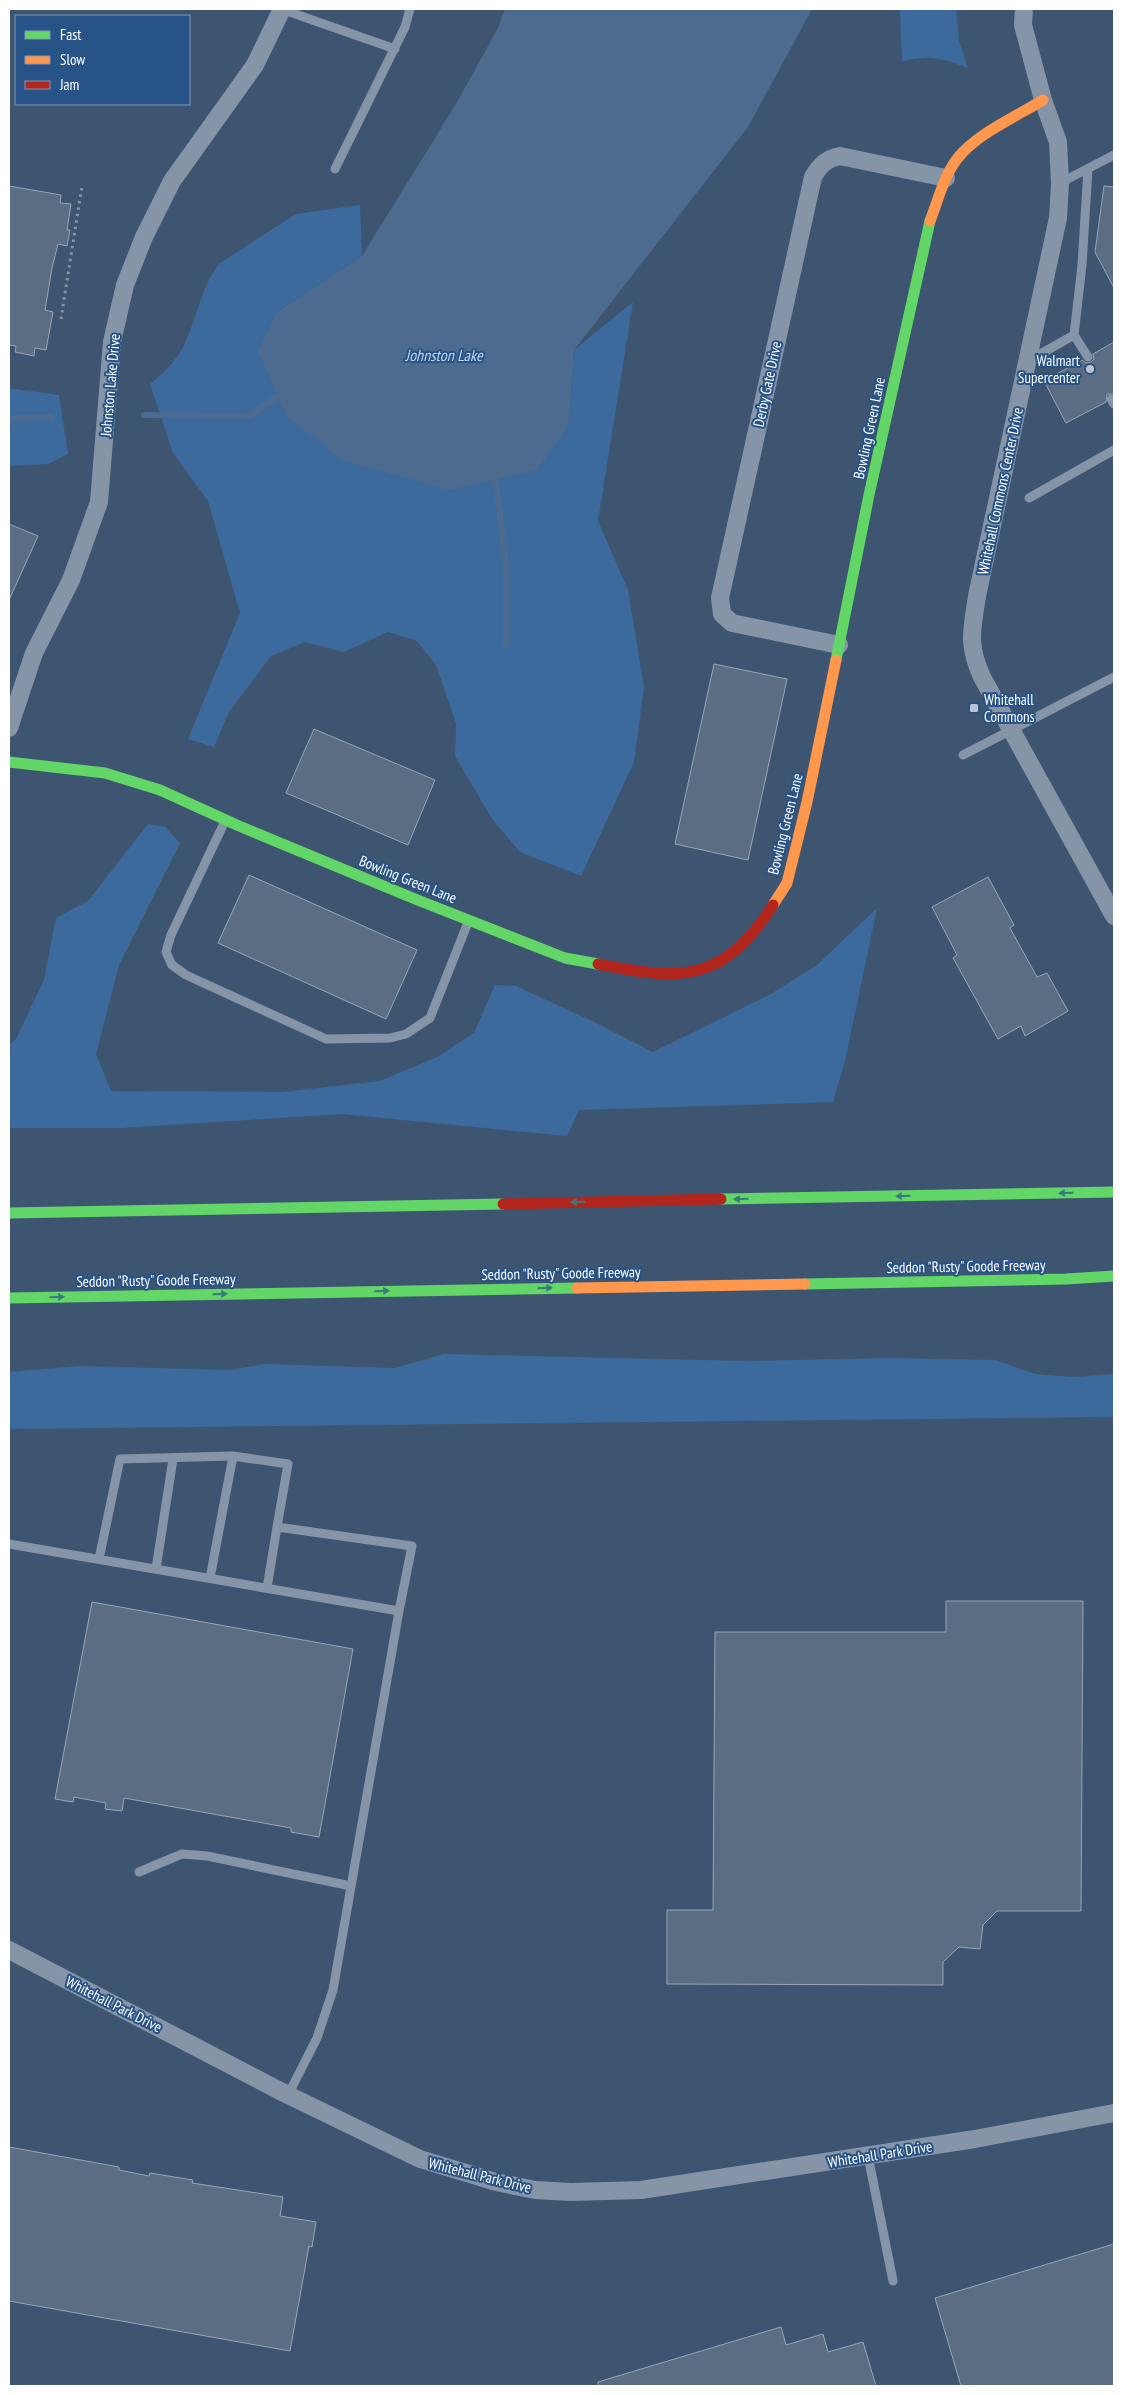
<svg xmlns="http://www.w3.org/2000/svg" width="1123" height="2395" font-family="'PT Sans Narrow',sans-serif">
<rect width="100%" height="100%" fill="#3e5571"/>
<path fill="#3d6a9c" d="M900,9H956L959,41L968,68C940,57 932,55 902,61Z
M360,205L362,256L277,312L569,424L574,350L633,302L598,521L628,590L644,687L634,762L581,876L520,852L492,819L455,756L456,723L436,665L417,641L388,632L344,652L305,642L271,656L229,712L214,747L188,739L240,613L208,501L173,453L150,384C163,374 175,362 183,347C197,320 200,287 220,263L296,214Z
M9,388L59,395L68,454L48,464L9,466Z
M148,824L165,827L180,843L119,965L96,1054L111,1091L282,1092L380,1081L437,1057L474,1033L495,985L516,986L592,1021L653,1052L771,994L817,965L877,908L845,1061L833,1102L579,1110L567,1136L342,1114L122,1128H9V1045L16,1039L44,980L56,918L88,901Z
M444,1354L746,1361L889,1358L995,1360L1035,1374L1074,1377L1114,1374V1417L9,1429V1372L79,1366L231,1370L265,1364L395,1368Z"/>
<path fill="#4d6b8e" d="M505,9H812L748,127L574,350L569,424L537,470L449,490L342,460L287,416L258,351L277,312L362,256L456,104L498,28Z"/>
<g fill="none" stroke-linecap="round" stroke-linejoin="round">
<path stroke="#4d6b8e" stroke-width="6" d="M144,415L249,416L285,391
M9,418L51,417
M495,471L506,566V645"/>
</g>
<path fill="#5b6d83" stroke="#98a5b5" d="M9,186L61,195L60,203L71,204L67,230H70L67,246L58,244L52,268L45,310L53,312L46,350L35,348L34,356L15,352L16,346L9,345Z
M1104,186L1114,187V288L1095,252Z
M1114,342V394H1107L1106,402L1066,423L1044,381L1082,360L1086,363L1091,362L1094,359L1093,354Z
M9,524L38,536L9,600Z
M714,664L787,679L748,860L675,844Z
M314,729L435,780L408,845L286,793Z
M249,875L417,950L386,1019L218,943Z
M988,877L1014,925L1010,928L1037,977L1047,973L1068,1011L1025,1036L1021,1026L998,1039L953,958L957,955L932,907Z
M946,1601H1083L1081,1911H997L983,1925L980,1949L959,1947L943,1962V1985L667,1984V1910H713L715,1632H946Z
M92,1602L353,1649L319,1837L291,1832V1828L124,1798L122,1811L105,1809L106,1803L74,1797L73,1802L55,1799Z
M9,2147L119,2167V2170L149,2176L150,2173L193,2180L192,2183L283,2197L280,2216L316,2222L312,2247L309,2246L290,2351L9,2301Z
M1114,2244V2386H961L935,2298Z
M781,2327L786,2345L823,2334L828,2352L863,2342L876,2386H598V2382Z"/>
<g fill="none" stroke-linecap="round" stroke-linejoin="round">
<path stroke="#8594a7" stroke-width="3" stroke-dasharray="2.5 4" stroke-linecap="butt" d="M61,319L82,186"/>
<path stroke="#8594a7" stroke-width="9" d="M281,9L395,49
M335,169L405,27L410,9
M1060,183L1114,155
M1074,335L1088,357
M1028,361L1074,335L1082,265L1088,169
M1111,399L1114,404
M1029,498L1114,450
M963,755L1114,677
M225,821L171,935L166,952L172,965L186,975L326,1039L390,1038L406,1034L430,1018L469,920
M9,1544L399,1611
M99,1559L120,1459L233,1456L288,1464L277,1527L412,1546L399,1611L333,1990L317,2038L288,2095
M156,1569L173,1459
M210,1578L233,1456
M267,1588L277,1527
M139,1872L182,1854L207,1856L351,1886
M868,2156L893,2281"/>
<path stroke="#8594a7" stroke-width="18" d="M1024,9L1023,25L1043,100L1058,142L1060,183L1058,218L977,596C972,630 967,644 982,677L1114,916
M839,645L732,623L722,614L720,598L813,177C820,165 826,159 840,156L946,178
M9,728L34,653L71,580L99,502L112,342L125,285L144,237L172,181L255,65L282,9
M9,1950L288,2095L420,2159L496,2182L535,2190L571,2192L641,2190L975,2139L1114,2113"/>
<path stroke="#63d668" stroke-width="11" d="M836,660L869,495L930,221
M9,762L105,773L160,790L239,826L415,899L565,958L598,964
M721,1199L1114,1192
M9,1213L503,1204
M805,1284L1066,1279L1114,1276
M9,1298L577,1288"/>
<path stroke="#ff974d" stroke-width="11" d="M930,221C939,198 945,170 963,152C985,130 1017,116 1043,100
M773,905L787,883L807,802L836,660
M577,1288L805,1284"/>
<path stroke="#b3261e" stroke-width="11" d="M598,964C681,981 723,983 773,905
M503,1204L721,1199"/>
</g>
<defs><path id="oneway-solid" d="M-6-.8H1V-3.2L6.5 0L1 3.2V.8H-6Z" transform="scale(1.25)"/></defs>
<g fill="#3a7a7e">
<use href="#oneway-solid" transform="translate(1066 1193) rotate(179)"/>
<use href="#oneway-solid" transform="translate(903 1196) rotate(179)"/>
<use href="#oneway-solid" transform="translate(741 1199) rotate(179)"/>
<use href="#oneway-solid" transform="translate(578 1202) rotate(179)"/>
<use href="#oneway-solid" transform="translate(545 1288) rotate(-1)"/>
<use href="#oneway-solid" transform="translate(382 1291) rotate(-1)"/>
<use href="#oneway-solid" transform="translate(220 1294) rotate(-1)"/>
<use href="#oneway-solid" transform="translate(57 1297) rotate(-1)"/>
</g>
<g fill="#bbc4cd" stroke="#285387" stroke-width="2">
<circle cx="1090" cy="369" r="5"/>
<rect x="969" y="703" width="10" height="10" rx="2.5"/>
</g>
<g text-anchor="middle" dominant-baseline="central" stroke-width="4" stroke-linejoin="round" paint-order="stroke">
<g font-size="15" fill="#fff" stroke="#285387" text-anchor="end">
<text x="1080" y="360">Walmart<tspan x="1080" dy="17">Supercenter</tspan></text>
<text x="984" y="699" text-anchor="start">Whitehall<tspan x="984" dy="17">Commons</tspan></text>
</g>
<g font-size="15" fill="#fff" stroke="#285387">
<text transform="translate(767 384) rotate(-78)">Derby Gate Drive</text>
<text transform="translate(110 385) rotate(-85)">Johnston Lake Drive</text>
<text transform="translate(869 428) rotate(-78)">Bowling Green Lane</text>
<text transform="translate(1000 491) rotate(-78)">Whitehall Commons Center Drive</text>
<text transform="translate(785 824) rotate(-76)">Bowling Green Lane</text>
<text transform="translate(408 879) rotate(22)">Bowling Green Lane</text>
<text transform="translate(966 1266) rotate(-1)">Seddon "Rusty" Goode Freeway</text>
<text transform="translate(561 1273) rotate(-1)">Seddon "Rusty" Goode Freeway</text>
<text transform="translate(156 1280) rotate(-1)">Seddon "Rusty" Goode Freeway</text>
<text transform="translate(114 2004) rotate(27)">Whitehall Park Drive</text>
<text transform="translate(880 2154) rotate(-9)">Whitehall Park Drive</text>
<text transform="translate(480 2175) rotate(14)">Whitehall Park Drive</text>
</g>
<g font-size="16" font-style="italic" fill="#bfd6ef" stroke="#285387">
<text x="444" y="355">Johnston Lake</text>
</g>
</g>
<rect width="1123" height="2395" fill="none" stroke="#ffffff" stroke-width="20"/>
<rect x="15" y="15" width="175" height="90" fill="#285387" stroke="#7e98b7"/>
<rect x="25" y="31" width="25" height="8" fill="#63d668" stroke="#7e98b7"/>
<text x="60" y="40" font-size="15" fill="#ffffff">Fast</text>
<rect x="25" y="56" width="25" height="8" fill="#ff974d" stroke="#7e98b7"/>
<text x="60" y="65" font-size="15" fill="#ffffff">Slow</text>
<rect x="25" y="81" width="25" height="8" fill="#b3261e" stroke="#7e98b7"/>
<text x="60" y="90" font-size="15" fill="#ffffff">Jam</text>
</svg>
